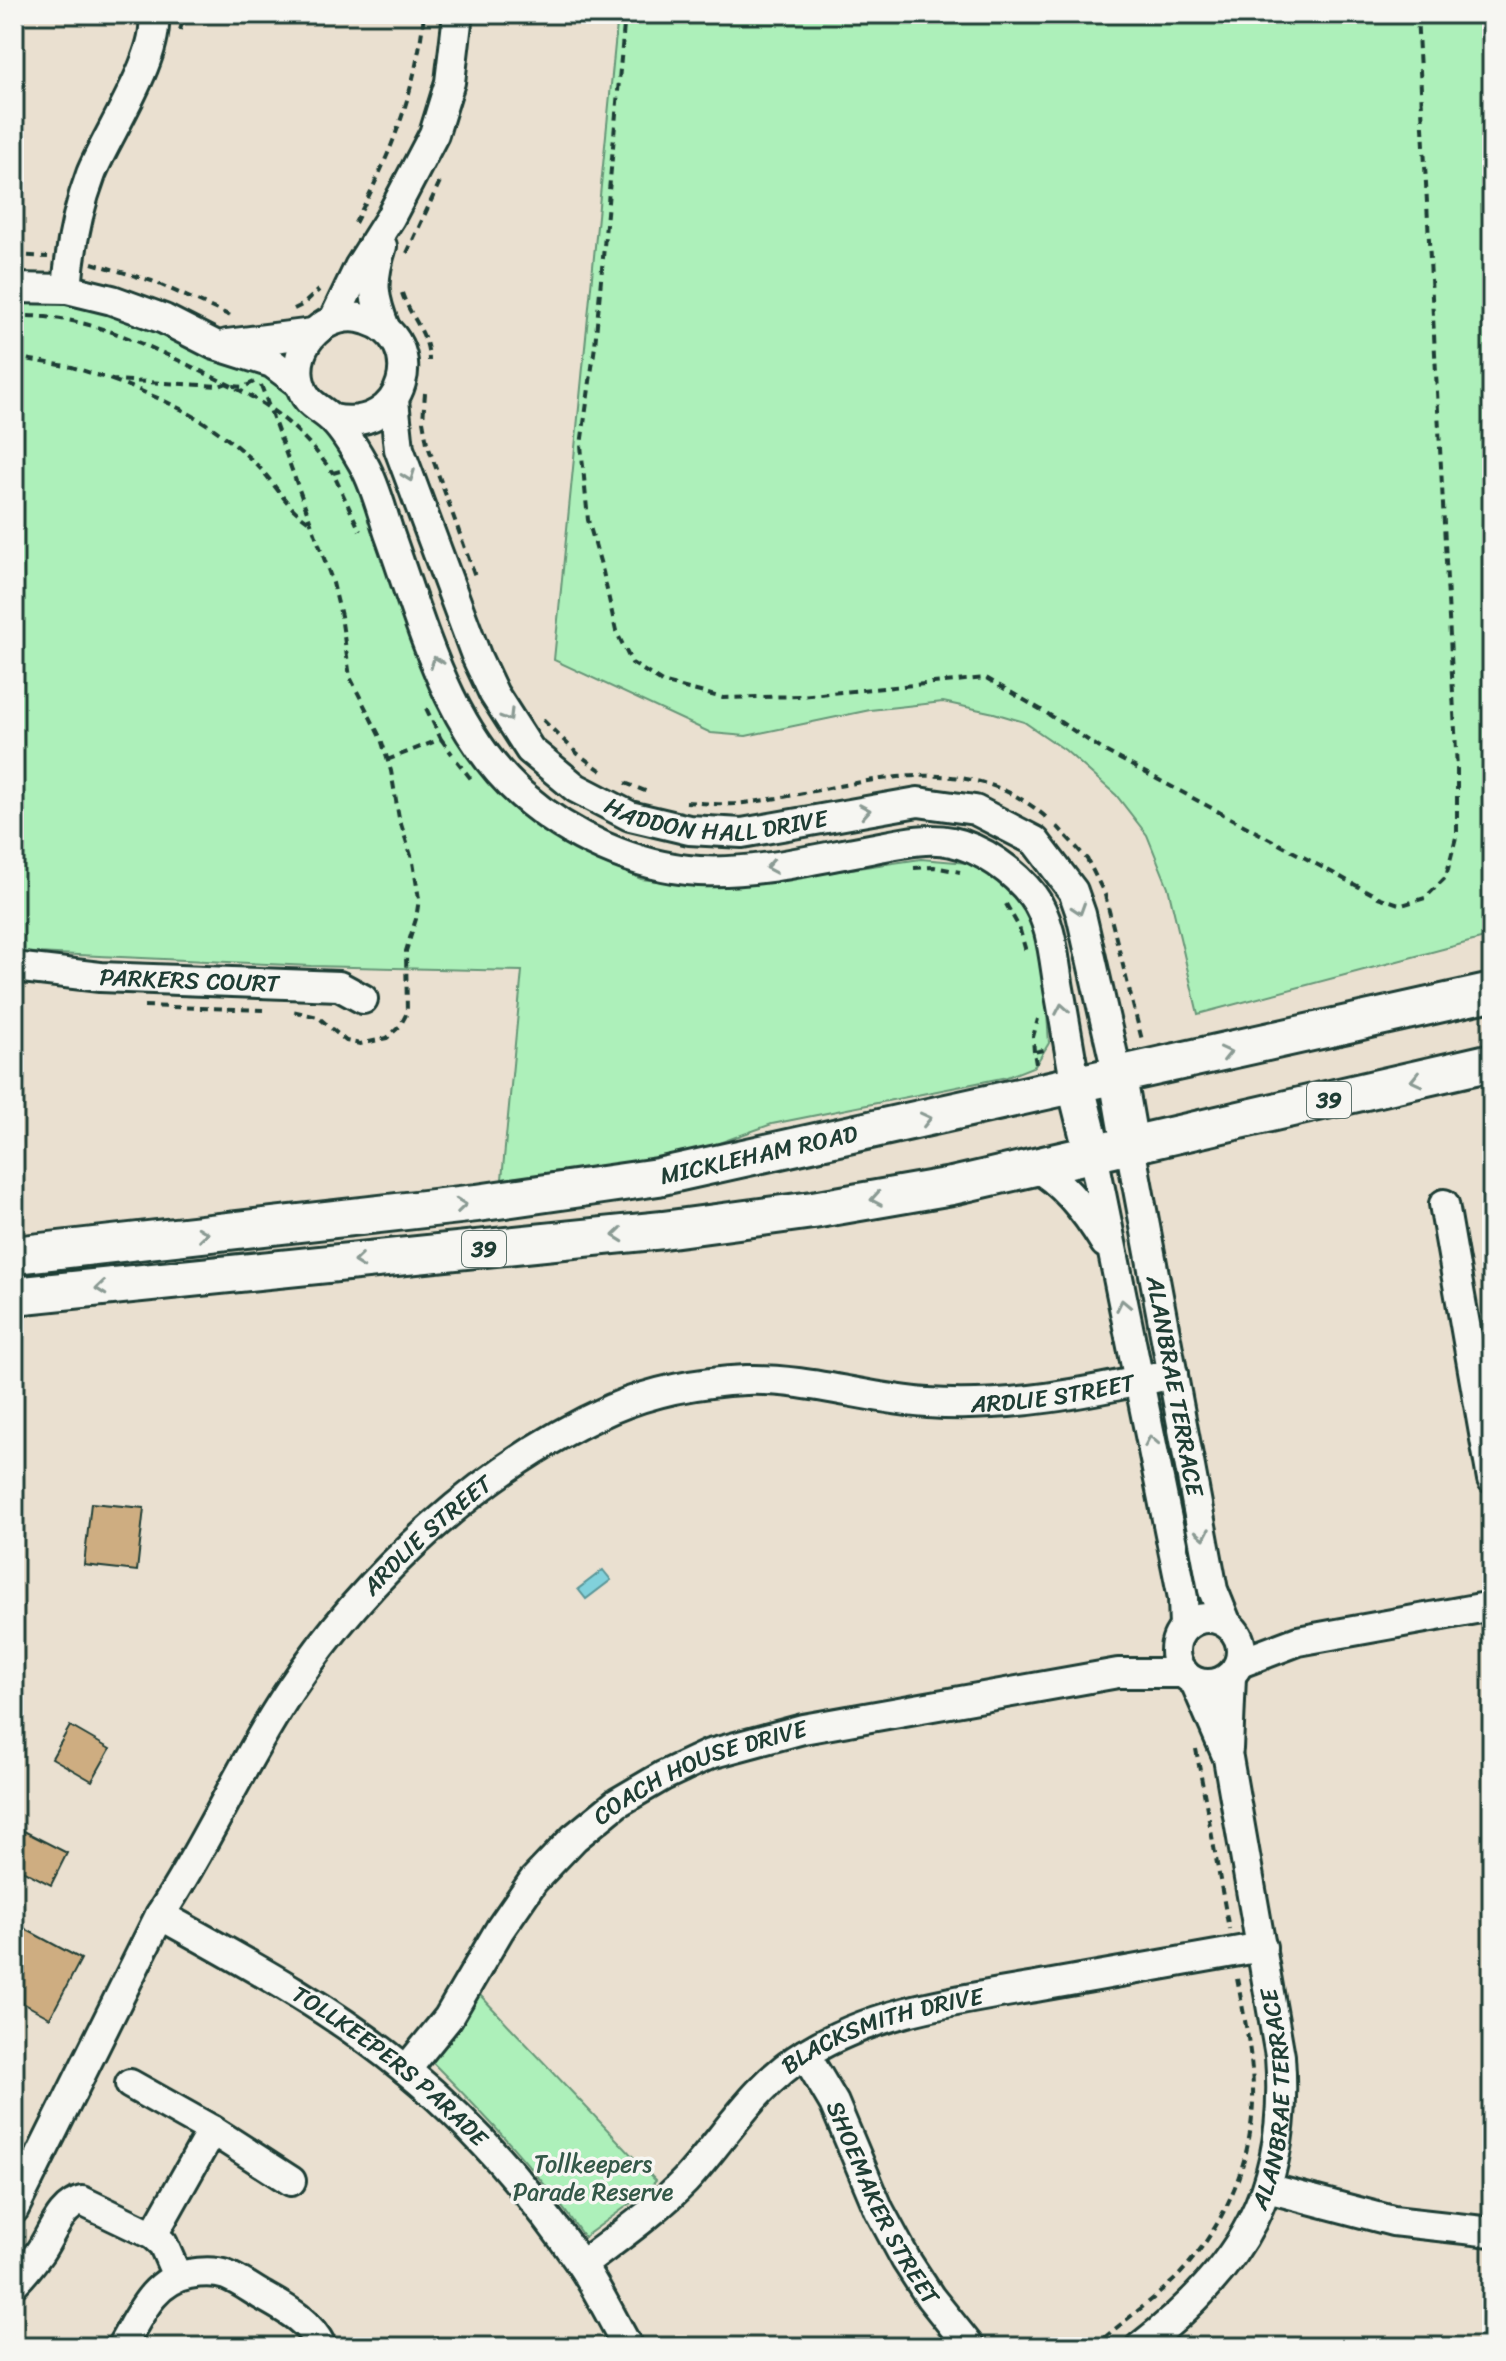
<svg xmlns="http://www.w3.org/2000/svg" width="1506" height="2361" font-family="Sriracha,sans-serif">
<rect width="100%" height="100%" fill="#eae0d0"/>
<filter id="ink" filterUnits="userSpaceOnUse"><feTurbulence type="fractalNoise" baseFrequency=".0125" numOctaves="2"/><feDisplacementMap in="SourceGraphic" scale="16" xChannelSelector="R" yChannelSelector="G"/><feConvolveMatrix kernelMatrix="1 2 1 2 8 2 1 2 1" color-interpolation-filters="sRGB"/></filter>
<g filter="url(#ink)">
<path fill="#adf0ba" stroke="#669677" stroke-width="2" d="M618,14H1492V936L1198,1014L1168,887L1147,835L1116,795L1065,750L1024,722L994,713L943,702L870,710L746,736L711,733L554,660Z
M14,300L67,303L117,313L266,375L290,393L326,429L361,474L512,799L570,847L641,879L700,886L795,877L921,859L968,863L1002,880L1028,908L1042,938L1049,1043L1035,1066L1007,1077L772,1124L666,1162L502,1179L522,971L311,966L14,952Z
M480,1995L656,2181L638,2198L584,2237C538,2171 487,2117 430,2060Z"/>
<path fill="#81d1db" stroke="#5a9698" stroke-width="2" d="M603,1570L611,1580L586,1599L578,1589Z"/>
<path fill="#cead81" stroke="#1f3d34" stroke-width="2" d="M91,1503L144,1508L137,1571L84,1565Z
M70,1726L110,1749L92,1781L52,1758Z
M14,1826L67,1853L51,1885L14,1866Z
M14,1923L81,1959L50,2018L14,1998Z"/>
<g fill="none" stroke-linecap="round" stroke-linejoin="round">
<defs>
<g id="minor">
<path d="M382,246C371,281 372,296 386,330"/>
<path d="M14,288L67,289L112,300L164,319L215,345L272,363L300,384"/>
<path d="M67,289C70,250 77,211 91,174C106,136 163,51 153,14"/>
<path d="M334,319L359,267L390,218L434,134L450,82L458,14"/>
<path d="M227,344L313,333"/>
<path id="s1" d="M394,400L399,449L477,658L494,694L530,750L576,788L630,816L689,830L742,833L918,802L975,810L1035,841L1073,891L1081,914L1118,1077"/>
<path d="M333,419C407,435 429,339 367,320C328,307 290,344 300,383C306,406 321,407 334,421C346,433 356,451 364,465C376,486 382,513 390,536C422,625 447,729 522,795C569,836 635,867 699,871C756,874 814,859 870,849C897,844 926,836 952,842C982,848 1015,872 1033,896C1052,921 1054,960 1059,989C1065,1022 1070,1054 1076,1086"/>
<path id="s2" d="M14,967L100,977L339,986L363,999"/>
<path id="s3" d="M1130,1146L1213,1590L1226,1622"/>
<path d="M1093,1154L1183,1598L1184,1628"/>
<path d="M1035,1167C1065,1183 1088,1215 1105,1243"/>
<path d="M1444,1204L1492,1479"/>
<circle cx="1208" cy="1651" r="33"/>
<path d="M1240,1663L1298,1641L1492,1606"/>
<path d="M1228,1749L1231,1676"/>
<path id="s4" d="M160,1915C245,1962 331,2008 406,2070C472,2124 531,2192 580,2263C598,2289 612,2319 628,2347"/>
<path id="s5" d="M805,2054L834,2103L879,2210L906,2260L930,2297L970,2347"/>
<path id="s6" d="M406,2070L448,2018L500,1929L533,1881L574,1838L617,1803L663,1776L710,1754L803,1729L1118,1673H1184"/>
<path d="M130,2084L212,2130L291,2181"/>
<path d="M1267,2188L1393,2221L1492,2232"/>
<path id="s7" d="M14,2209L160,1915C208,1842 242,1762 290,1690C366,1575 485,1465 611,1409C653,1391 700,1382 746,1380C808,1378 868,1399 928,1403C1011,1409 1093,1391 1173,1374"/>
<path d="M153,2235L212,2130"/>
<path id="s8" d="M582,2265C617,2238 654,2213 685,2181C724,2139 754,2085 805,2054C876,2010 961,2000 1041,1986C1115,1973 1188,1960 1262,1947"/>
<path d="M14,2283C23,2274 31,2264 39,2253C51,2237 60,2205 82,2201L153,2235L163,2244L177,2276"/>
<path d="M121,2347C139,2317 152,2281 189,2274C201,2272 214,2271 226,2275C239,2280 251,2289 263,2296C288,2310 309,2321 322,2347"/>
<path id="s9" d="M1140,2347C1242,2268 1290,2188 1280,2056L1228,1758L1195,1682"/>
</g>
<g id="major">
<path d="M1118,1077L1130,1146"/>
<path d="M1076,1086L1093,1154"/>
<path id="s10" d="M14,1255L477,1203L658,1177L1492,992"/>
<path d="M14,1296L663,1230L813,1210L952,1186L1492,1062"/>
</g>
</defs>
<use href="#minor" stroke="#1f3d34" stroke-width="34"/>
<use href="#major" stroke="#1f3d34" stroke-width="42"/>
<path stroke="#1f3d34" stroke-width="4" stroke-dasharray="8 6" stroke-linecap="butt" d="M120,14L128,25
M625,14L595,346L581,445L588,520L603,572L616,631L632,663L662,682L723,698L800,696L986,678L1045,712L1103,750L1378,897L1402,905L1425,898L1446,877L1457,833V769L1417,14
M180,30L185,14
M355,223C391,154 416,92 424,14
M407,253L442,177
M14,255L48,257
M92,263L152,281L233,317
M402,293C410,317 429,333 429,361
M294,309L302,305L319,290
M14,316C95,313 161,353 232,386
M14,357L72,367L112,380L219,386L227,383
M112,380C172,402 211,420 257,465C275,483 286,507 308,521
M254,382L244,387L232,386C279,411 301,430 333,473
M261,385L333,583L341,616L350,677L381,739L391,771L399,818L413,862L419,899L416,919L406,951L407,1013L400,1026L387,1038L360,1044L346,1041L318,1017L292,1011
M425,393L423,421L427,443L475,576
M340,471L333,473L360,531
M543,720L578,754L606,774
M441,739L452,754
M387,760L441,739L424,704
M457,761L471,779
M625,783L650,793
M686,802C702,803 719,805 735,804C840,794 956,738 1047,818
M1057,826L1087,859L1105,895L1142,1040
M914,868L934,867L960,872
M1006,904L1019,927L1027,955
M144,1006L263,1010
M1034,1052L1033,1037L1038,1019
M1036,1064L1034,1052L1044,1050
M1196,1749L1229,1929
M1094,2347C1121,2322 1152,2302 1178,2276C1225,2226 1255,2158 1253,2088C1252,2050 1243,2011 1236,1973"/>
<use href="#minor" stroke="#f6f6f2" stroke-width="28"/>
<use href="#major" stroke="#f6f6f2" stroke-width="36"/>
</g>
<defs><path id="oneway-chevron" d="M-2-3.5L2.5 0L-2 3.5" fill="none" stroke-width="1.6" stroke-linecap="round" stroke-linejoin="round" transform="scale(2)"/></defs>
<g stroke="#8a9a93">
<use href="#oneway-chevron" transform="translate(409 476) rotate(70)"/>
<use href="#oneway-chevron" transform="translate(436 662) rotate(-112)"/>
<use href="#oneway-chevron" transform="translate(508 716) rotate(59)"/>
<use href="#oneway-chevron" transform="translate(865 811) rotate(-10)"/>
<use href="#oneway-chevron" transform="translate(771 867) rotate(170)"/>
<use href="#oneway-chevron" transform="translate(1079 909) rotate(72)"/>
<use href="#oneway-chevron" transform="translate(1062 1009) rotate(-100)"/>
<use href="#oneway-chevron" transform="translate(1226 1053) rotate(-13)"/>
<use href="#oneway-chevron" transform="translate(1416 1080) rotate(167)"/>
<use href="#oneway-chevron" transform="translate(926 1119) rotate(-13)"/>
<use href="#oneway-chevron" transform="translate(876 1199) rotate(170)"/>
<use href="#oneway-chevron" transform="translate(461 1205) rotate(-6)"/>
<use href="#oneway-chevron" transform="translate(203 1234) rotate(-6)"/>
<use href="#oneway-chevron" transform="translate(618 1235) rotate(174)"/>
<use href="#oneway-chevron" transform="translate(359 1261) rotate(174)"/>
<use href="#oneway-chevron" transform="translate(101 1288) rotate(174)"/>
<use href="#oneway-chevron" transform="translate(1123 1305) rotate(-102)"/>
<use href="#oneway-chevron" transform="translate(1151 1441) rotate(-101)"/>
<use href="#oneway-chevron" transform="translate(1203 1534) rotate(80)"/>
</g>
</g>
<g text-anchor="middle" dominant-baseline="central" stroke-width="7" stroke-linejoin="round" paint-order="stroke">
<g fill="#f6f6f2" stroke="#60746d" stroke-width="2">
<rect x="1307" y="1082" width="44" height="36" rx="6"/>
<rect x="462" y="1231" width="44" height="36" rx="6"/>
</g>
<g font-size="22" font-weight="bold" fill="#1f3d34">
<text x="1329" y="1100">39</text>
<text x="484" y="1249">39</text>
</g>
<g font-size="24" fill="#1f3d34" stroke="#f6f6f2">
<text stroke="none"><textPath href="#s1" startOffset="586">HADDON HALL DRIVE</textPath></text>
<text stroke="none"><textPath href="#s2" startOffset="176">PARKERS COURT</textPath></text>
<text stroke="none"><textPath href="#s10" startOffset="752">MICKLEHAM ROAD</textPath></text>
<text stroke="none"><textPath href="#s3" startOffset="244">ALANBRAE TERRACE</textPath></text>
<text stroke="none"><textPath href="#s7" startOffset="1468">ARDLIE STREET</textPath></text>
<text stroke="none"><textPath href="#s7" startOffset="796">ARDLIE STREET</textPath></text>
<text stroke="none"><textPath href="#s6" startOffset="432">COACH HOUSE DRIVE</textPath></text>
<text stroke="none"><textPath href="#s8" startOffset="390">BLACKSMITH DRIVE</textPath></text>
<text stroke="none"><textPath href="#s4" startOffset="276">TOLLKEEPERS PARADE</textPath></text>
<text stroke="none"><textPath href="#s9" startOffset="296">ALANBRAE TERRACE</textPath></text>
<text stroke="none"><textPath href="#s5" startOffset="168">SHOEMAKER STREET</textPath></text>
</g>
<g font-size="24" fill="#345848" stroke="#f6f6f2">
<text x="593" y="2164">Tollkeepers<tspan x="593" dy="28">Parade Reserve</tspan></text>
</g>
</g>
<rect width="1506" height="2361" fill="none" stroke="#f6f6f2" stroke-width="48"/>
<rect x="24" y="24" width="1458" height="2313" fill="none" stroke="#1f3d34" stroke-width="3" filter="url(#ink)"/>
</svg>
